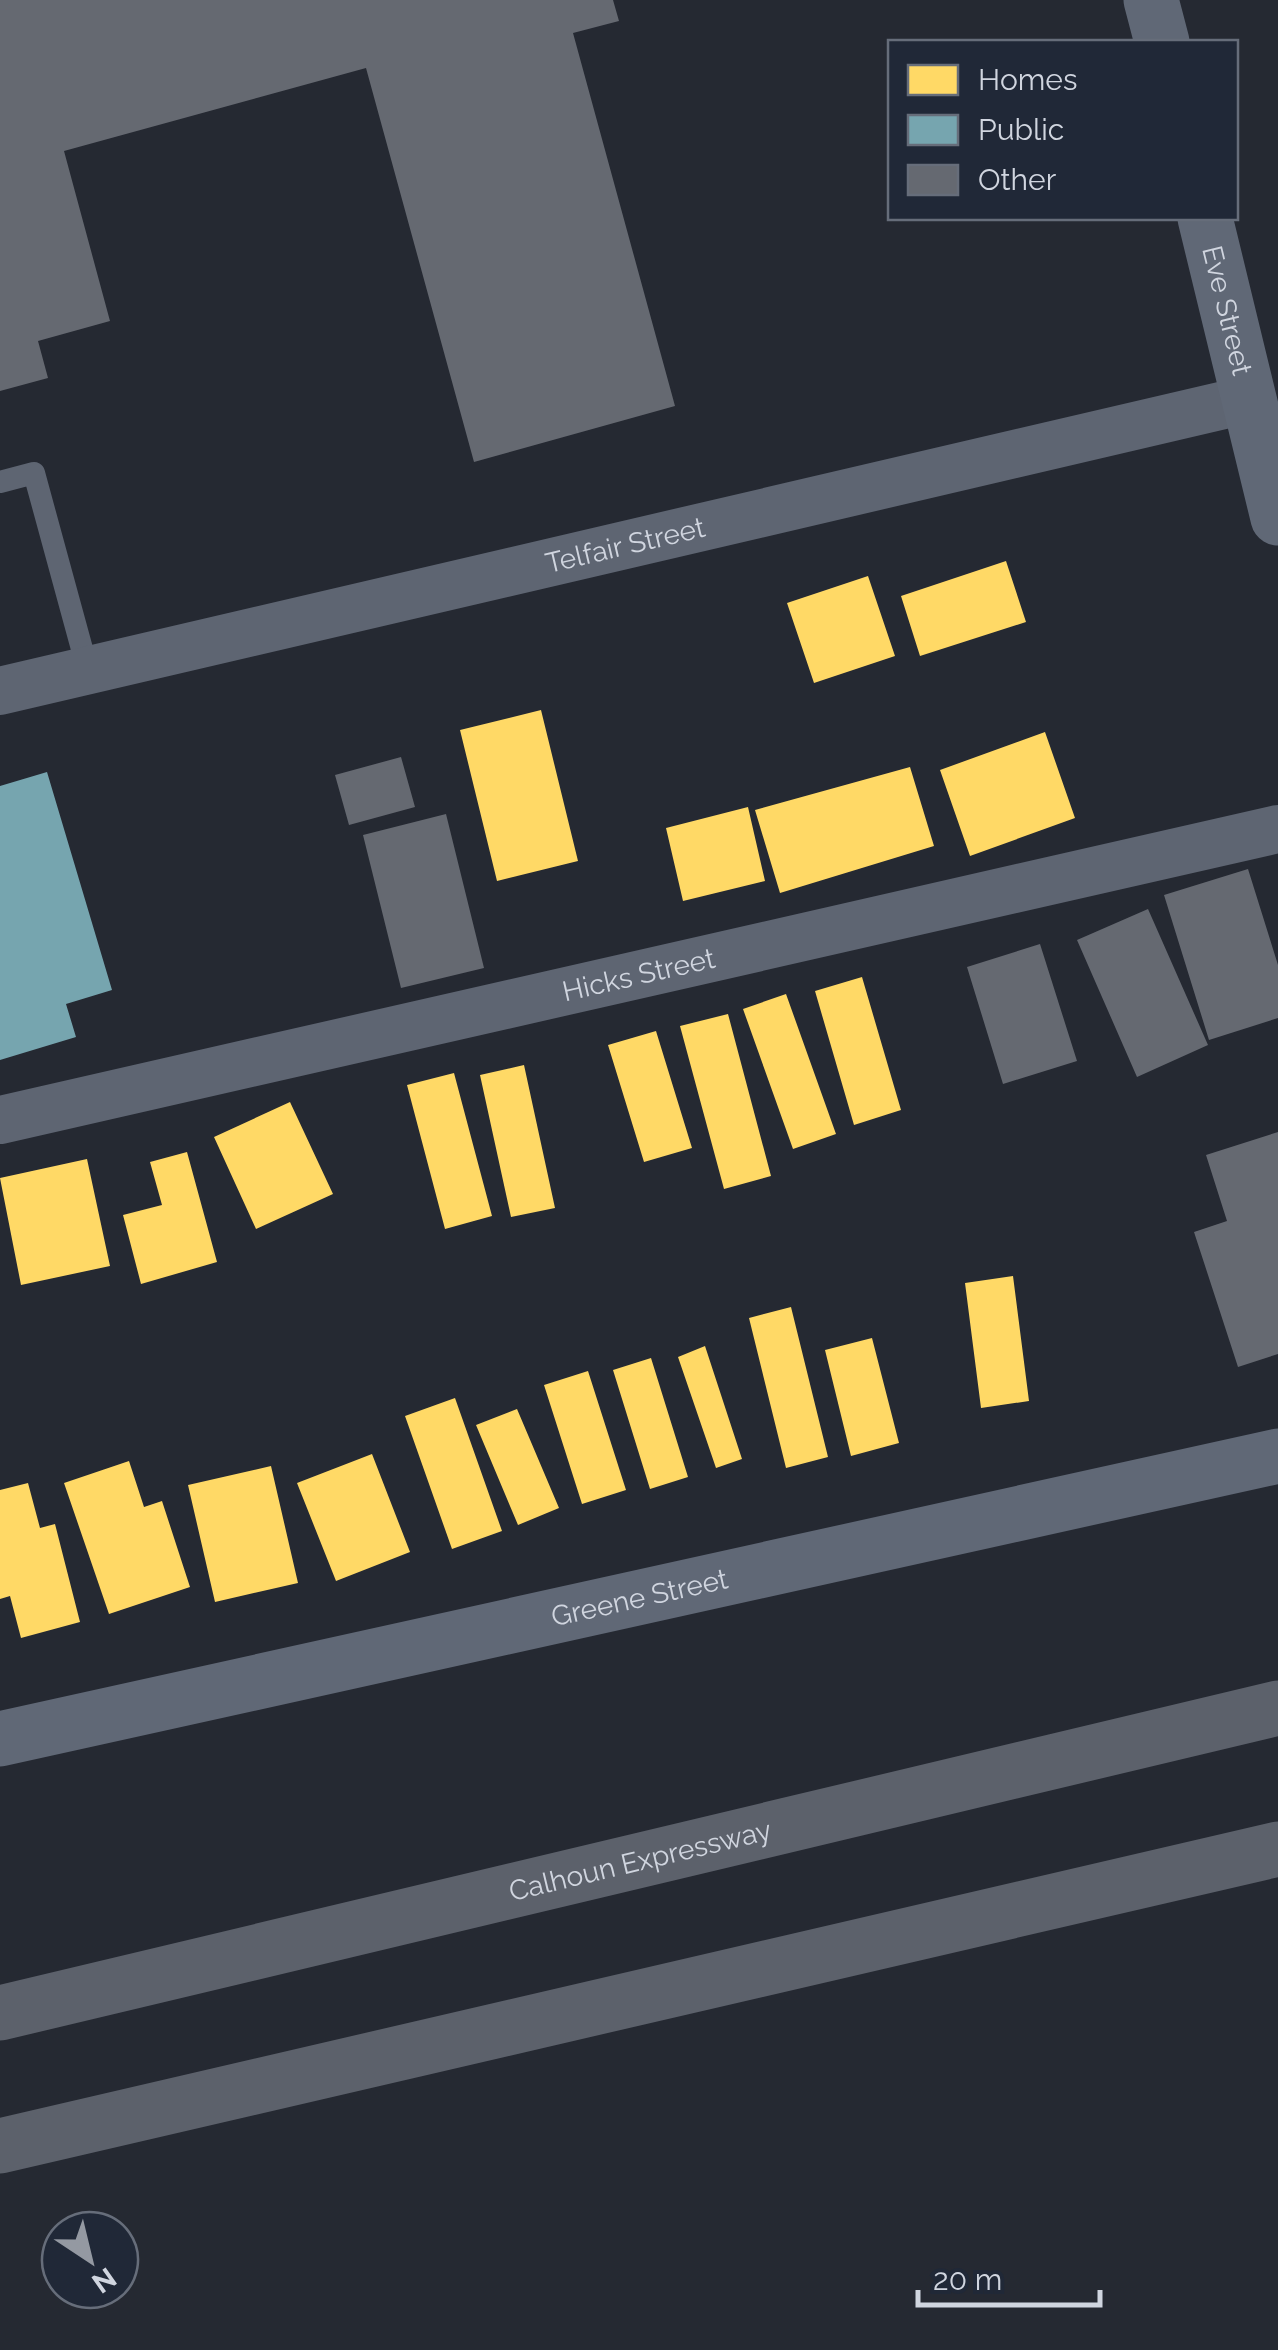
<svg xmlns="http://www.w3.org/2000/svg" width="1278" height="2350" font-family="Raleway,sans-serif">
<rect width="100%" height="100%" fill="#252932"/>
<path fill="#ffd966" d="M1006,561L1026,622L920,656L901,596Z
M868,576L895,656L814,683L787,603Z
M541,710L578,861L497,881L460,730Z
M1045,732L1075,818L970,856L940,770Z
M910,767L934,846L780,893L755,810Z
M748,807L765,881L683,901L666,828Z
M862,977L901,1110L854,1125L815,991Z
M786,994L836,1134L793,1149L743,1009Z
M728,1014L771,1176L724,1189L680,1026Z
M656,1031L692,1148L644,1162L608,1045Z
M524,1065L555,1208L511,1217L480,1075Z
M454,1073L492,1216L445,1229L407,1085Z
M290,1102L333,1194L256,1229L214,1137Z
M187,1152L217,1262L141,1284L123,1215L162,1205L150,1162Z
M87,1159L110,1266L21,1285L0,1178Z
M1013,1276L1029,1401L981,1408L965,1283Z
M791,1307L828,1457L786,1468L749,1318Z
M872,1338L899,1443L851,1456L825,1350Z
M705,1346L742,1459L716,1468L678,1357Z
M651,1358L688,1477L650,1489L613,1370Z
M588,1371L626,1490L582,1504L544,1385Z
M455,1398L502,1531L452,1549L405,1416Z
M517,1409L559,1508L518,1525L476,1425Z
M372,1454L410,1552L336,1581L297,1483Z
M129,1461L144,1507L162,1501L190,1587L109,1614L64,1483Z
M271,1466L298,1583L215,1602L188,1485Z
M28,1483L40,1528L55,1524L80,1622L21,1638L10,1596L0,1599V1490Z"/>
<path fill="#76a5af" d="M47,772L112,990L66,1004L76,1037L0,1060V786Z"/>
<path fill="#656971" d="M0,0H613L619,21L573,33L675,406L474,462L366,68L64,151L110,321L38,341L48,378L0,391Z
M401,757L415,807L349,825L335,775Z
M446,814L484,968L401,988L363,835Z
M1248,869L1278,965V1018L1209,1040L1164,895Z
M1148,909L1208,1045L1137,1077L1077,940Z
M1040,944L1077,1061L1003,1084L967,967Z
M1278,1132V1354L1238,1367L1194,1232L1227,1221L1206,1155Z"/>
<g fill="none" stroke-linecap="round" stroke-linejoin="round">
<path stroke="#5e6572" stroke-width="22" d="M0,482L34,473L88,671"/>
<g stroke="#5e6572" stroke-width="48">
<path id="s1" d="M0,691L1250,399"/>
<path id="s2" d="M0,1120L1278,829"/>
</g>
<g stroke="#606876" stroke-width="55">
<path d="M1151,0L1162,42"/>
<path id="s3" d="M1205,218L1278,518"/>
<path id="s4" d="M0,1739L1278,1456"/>
</g>
<g stroke="#5c616b" stroke-width="55">
<path id="s5" d="M0,2013L1278,1708"/>
<path d="M0,2146L1278,1849"/>
</g>
</g>
<g text-anchor="middle" dominant-baseline="central" stroke-width="10" stroke-linejoin="round" paint-order="stroke">
<g font-size="28" fill="#d0d5df" stroke="#202837">
<text stroke="none"><textPath href="#s3" startOffset="95">Eve Street</textPath></text>
<text stroke="none"><textPath href="#s1" startOffset="642">Telfair Street</textPath></text>
<text stroke="none"><textPath href="#s2" startOffset="655">Hicks Street</textPath></text>
<text stroke="none"><textPath href="#s4" startOffset="655">Greene Street</textPath></text>
<text stroke="none"><textPath href="#s5" startOffset="658">Calhoun Expressway</textPath></text>
</g>
</g>
<rect x="888" y="40" width="350" height="180" fill="#202837" stroke="#666d7a" stroke-width="2.5"/>
<rect x="908" y="65" width="50" height="30" fill="#ffd966" stroke="#666d7a" stroke-width="2.5"/>
<text x="978" y="90" font-size="30" fill="#d0d5df">Homes</text>
<rect x="908" y="115" width="50" height="30" fill="#76a5af" stroke="#666d7a" stroke-width="2.5"/>
<text x="978" y="140" font-size="30" fill="#d0d5df">Public</text>
<rect x="908" y="165" width="50" height="30" fill="#656971" stroke="#666d7a" stroke-width="2.5"/>
<text x="978" y="190" font-size="30" fill="#d0d5df">Other</text>
<g transform="translate(90 2260) rotate(145)"><circle r="48" fill="#202837" stroke="#666d7a" stroke-width="2.5"/>
<path d="M0-8L18 38L0 25L-18 38Z" fill="#9499a2"/>
<text y="-15" font-size="28" font-weight="bold" text-anchor="middle" fill="#d0d5df">N</text>
</g>
<path d="M918 2290v15h182v-15" fill="none" stroke="#d0d5df" stroke-width="5"/>
<text x="933" y="2290" font-size="30" fill="#d0d5df" stroke="#202837" stroke-width="8" paint-order="stroke">20 m</text>
</svg>
